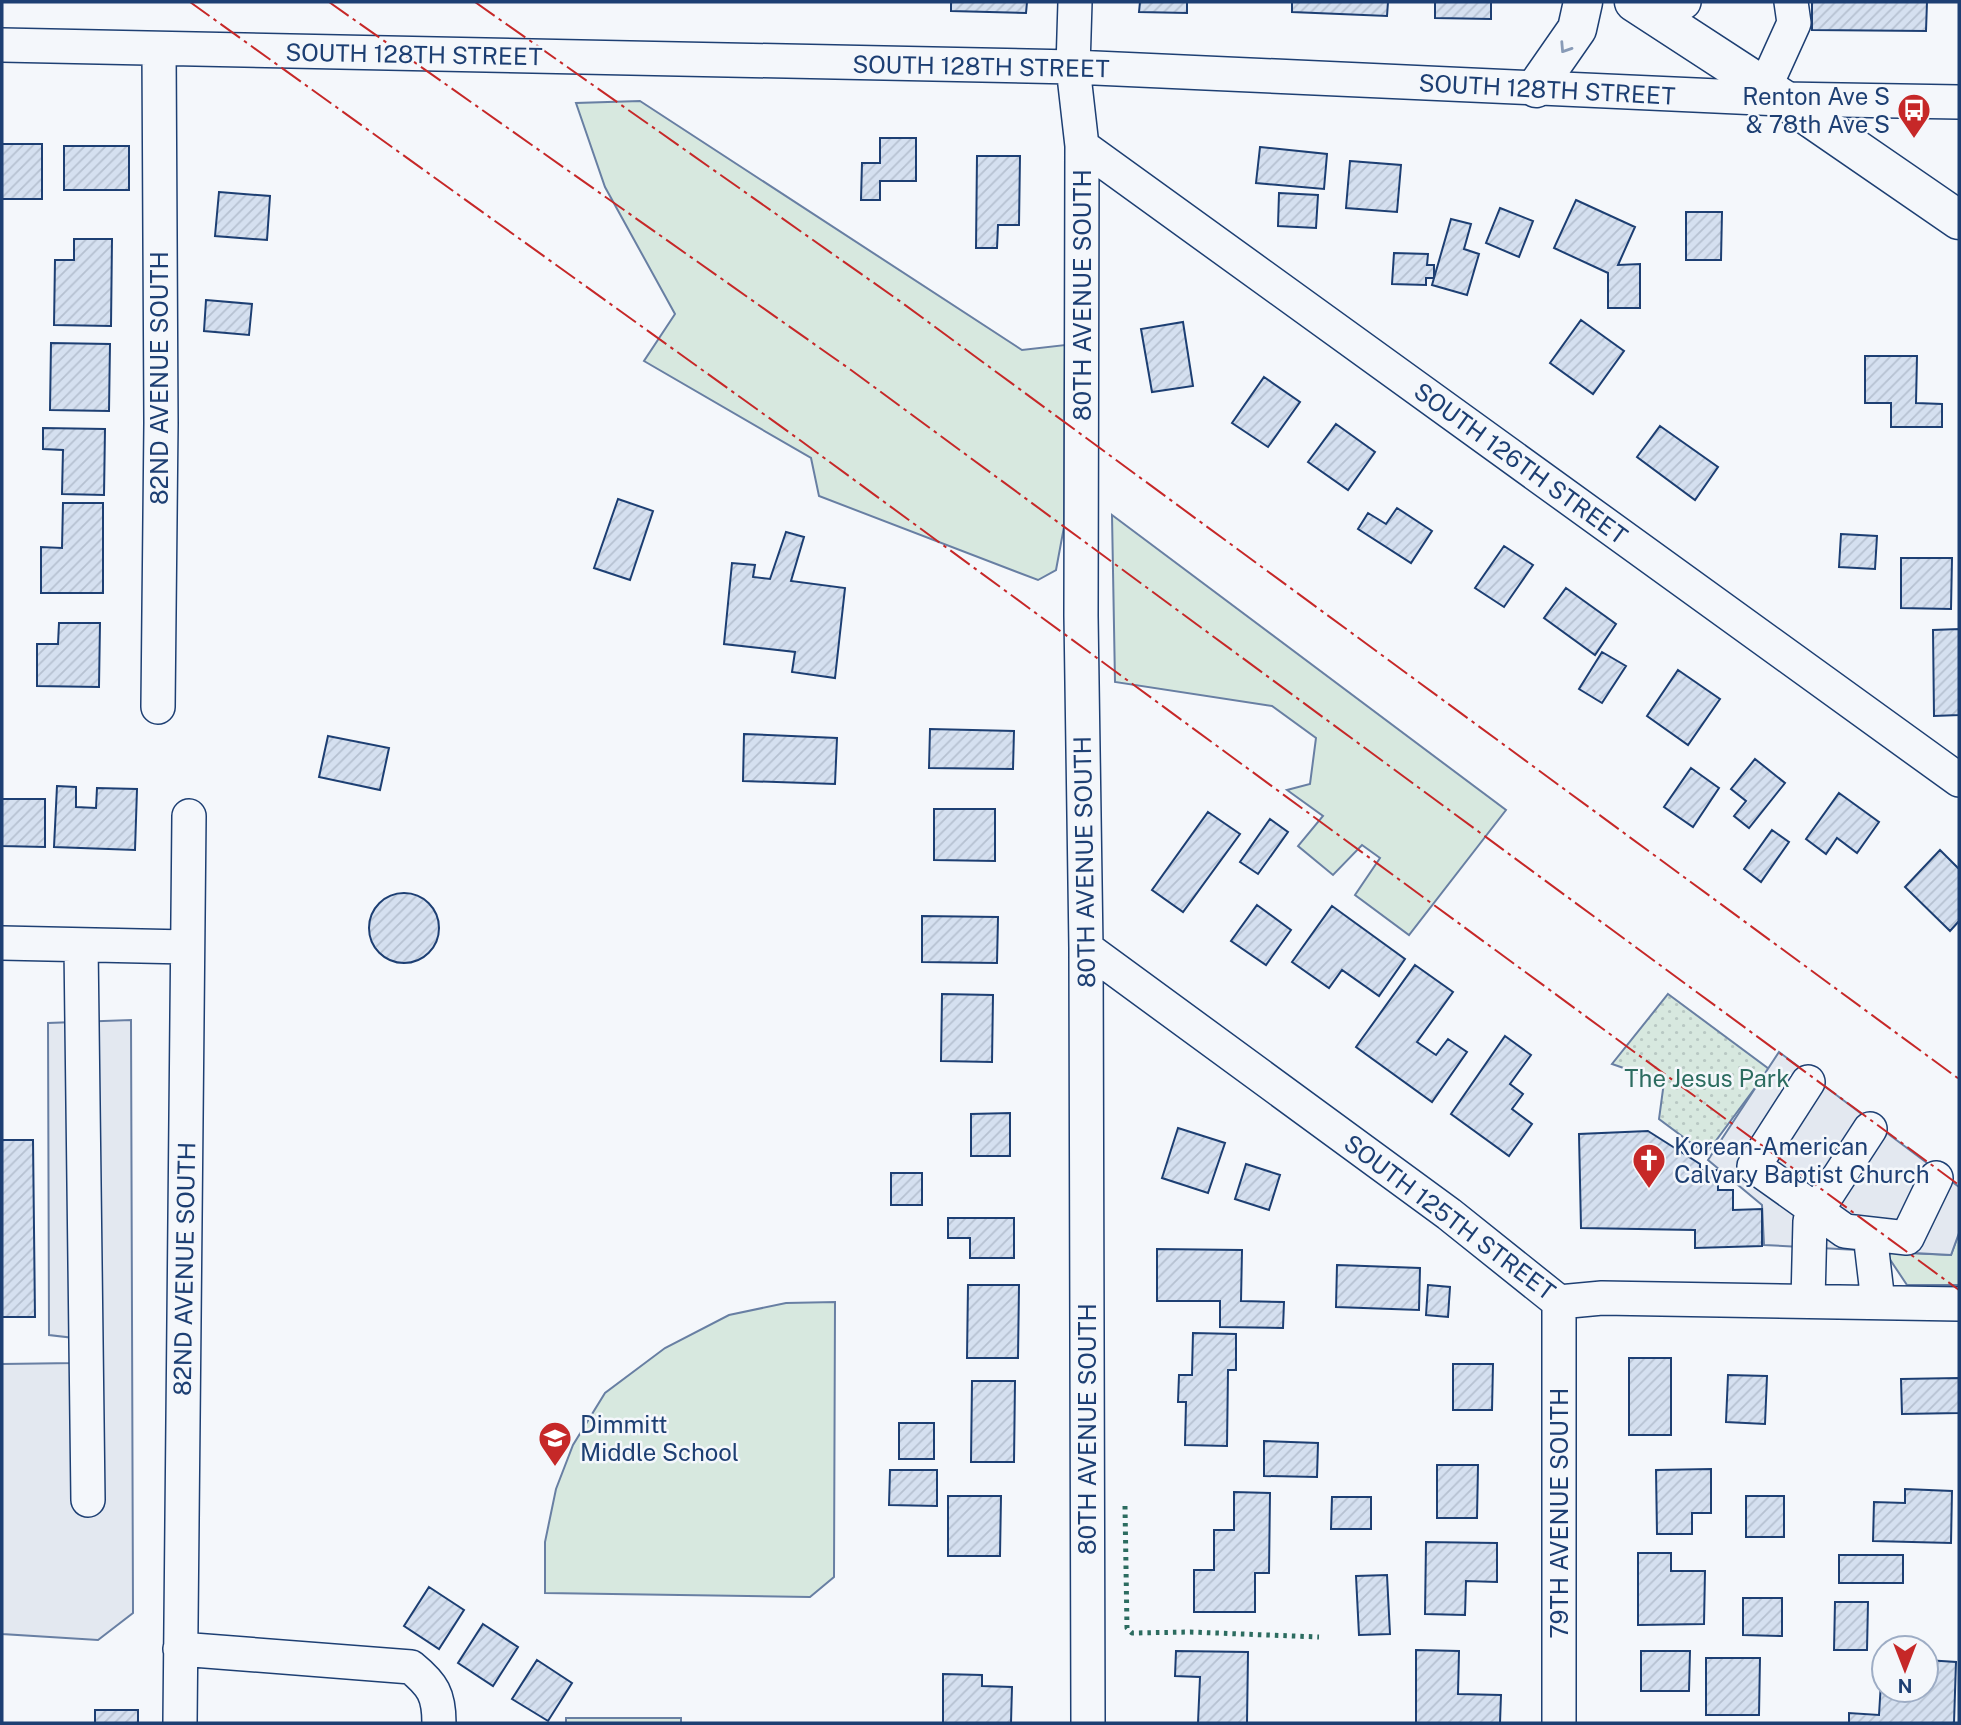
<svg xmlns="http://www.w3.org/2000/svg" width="1961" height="1725" font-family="'Public Sans',sans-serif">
<defs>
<pattern id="park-dots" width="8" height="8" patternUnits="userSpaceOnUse" patternTransform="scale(1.75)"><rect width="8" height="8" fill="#d7e8df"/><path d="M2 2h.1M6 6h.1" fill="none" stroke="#b8c8c3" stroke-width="1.8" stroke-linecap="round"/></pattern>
<pattern id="building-hatch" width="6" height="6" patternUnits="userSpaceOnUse" patternTransform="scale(1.75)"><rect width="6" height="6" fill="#d5e0f0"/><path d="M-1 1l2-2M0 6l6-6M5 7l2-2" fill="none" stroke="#b6c1d1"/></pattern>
</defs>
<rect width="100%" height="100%" fill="#f4f7fb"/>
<path fill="#d7e8df" stroke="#687fa3" stroke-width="2" d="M640,101L1022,350L1065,345L1064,527L1056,570L1038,580L819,496L811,458L644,361L675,314L605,187L576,103Z
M1112,515L1506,810L1409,935L1355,895L1380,858L1362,845L1333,875L1298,846L1323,816L1287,790L1310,784L1316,738L1272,706L1115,682Z
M1959,1233V1285H1907L1885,1252L1951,1255Z
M835,1302L834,1577L810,1597L545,1593V1542L556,1489L573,1445L605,1393L665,1348L729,1315L786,1303Z
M566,1718H681V1723H566Z"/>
<path fill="url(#park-dots)" stroke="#687fa3" stroke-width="2" d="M1668,994L1769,1069L1706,1154L1659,1119L1664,1082L1612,1064Z"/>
<path fill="#e3e8f0" stroke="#687fa3" stroke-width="2" d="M131,1020L133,1613L98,1640L2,1634V1364L75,1363L74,1338L49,1335L48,1023Z
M1779,1052L1959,1187V1233L1951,1255L1764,1245L1762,1205L1708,1160Z"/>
<path fill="url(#building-hatch)" stroke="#1d3f73" stroke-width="2" d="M951,2H1027L1026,13L951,11Z
M1140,2H1187V13L1139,12Z
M1292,2H1388L1387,16L1292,12Z
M1435,2H1491V19L1435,18Z
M1812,2H1927L1926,31L1812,30Z
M880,138H916V181H880V200H861L862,163H880Z
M2,144H42V199H2Z
M64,146H129V190H64Z
M1260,147L1327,154L1324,189L1256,183Z
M977,156H1020L1019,225H998L997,248H976Z
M1350,161L1401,165L1397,212L1346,208Z
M219,192L270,196L267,240L215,236Z
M1279,193L1318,195L1316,228L1278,226Z
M1576,200L1635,227L1618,265L1640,264V308H1608V273L1554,248Z
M1500,208L1533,221L1519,257L1486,243Z
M1686,212H1722L1721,260H1686Z
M1451,219L1471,224L1464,249L1479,254L1467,295L1432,285Z
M74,239H112L111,326L54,325L55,260H74Z
M1394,253L1428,254L1427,265H1434V278H1426V285L1392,284Z
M206,300L252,304L249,335L204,331Z
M1581,320L1624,351L1593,394L1550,363Z
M1183,322L1193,386L1152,392L1141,329Z
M51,343L110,344L109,411L50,410Z
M1865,356H1917L1916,403L1942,404V427H1891V403H1865Z
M1264,377L1300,402L1268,447L1232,423Z
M1336,424L1375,452L1348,490L1308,462Z
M1660,426L1718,467L1695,500L1637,457Z
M43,428L105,429L104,495L62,494L63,450L43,449Z
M618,499L653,511L630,580L594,568Z
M63,503H103V593H41V547L62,548Z
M1397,508L1432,531L1411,563L1358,529L1368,513L1386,524Z
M786,532L804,537L791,581L845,588L835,678L792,672L795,652L724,644L732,563L755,565L753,577L770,579Z
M1841,534L1877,536L1875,569L1839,567Z
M1504,546L1533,565L1504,607L1475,588Z
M1901,558H1952L1951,609L1901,608Z
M1566,588L1616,624L1595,655L1544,618Z
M59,623H100L99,687L37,686V644H58Z
M1959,629V715L1934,716L1933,630Z
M1602,652L1626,666L1602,703L1579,689Z
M1678,670L1720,699L1688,745L1647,716Z
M930,729L1014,731L1013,769L929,768Z
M744,734L837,738L835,784L743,781Z
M328,736L389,748L380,790L319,777Z
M1755,759L1785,783L1749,828L1734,816L1746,801L1731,789Z
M1691,768L1719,788L1693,827L1664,807Z
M57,786L76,787V807L96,808L97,788L137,789L135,850L54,847Z
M1839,793L1879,822L1857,853L1837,838L1826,854L1806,839Z
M2,799H45V847L2,846Z
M934,809H995V861L934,860Z
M1208,812L1240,834L1183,912L1152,890Z
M1270,819L1288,832L1258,874L1240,862Z
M1772,830L1789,842L1761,882L1744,869Z
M1940,850L1959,869V921L1950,931L1905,887Z
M369 928a35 35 0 1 1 70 0a35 35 0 1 1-70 0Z
M1257,905L1291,930L1266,965L1231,941Z
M1332,906L1405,959L1379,996L1342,970L1329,988L1292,962Z
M922,916L998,917L997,963L922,962Z
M1415,965L1453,992L1417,1042L1436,1055L1448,1039L1467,1052L1432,1102L1356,1047Z
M942,994L993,995L992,1062L941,1061Z
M1505,1036L1531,1055L1510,1084L1523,1094L1512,1109L1532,1124L1509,1156L1451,1114Z
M1010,1113V1156H971V1114Z
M1178,1128L1225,1143L1208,1193L1162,1178Z
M1648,1131L1700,1164V1170H1718V1190H1733V1210L1762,1209V1246L1695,1248V1230L1581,1228L1579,1134Z
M2,1140H33L35,1317H2Z
M1246,1164L1280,1175L1269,1210L1235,1199Z
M891,1173H922V1205H891Z
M948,1218H1014V1258H970V1238H948Z
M1157,1249L1242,1250L1241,1301L1284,1302L1283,1328L1220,1327V1301H1157Z
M1337,1265L1420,1268L1419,1310L1336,1307Z
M968,1285H1019L1018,1358H967Z
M1428,1285L1450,1287L1448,1317L1426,1315Z
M1193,1333L1236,1334V1370H1228L1227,1446L1185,1445L1186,1402H1178L1179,1375H1192Z
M1629,1358H1671V1435H1629Z
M1453,1364H1493L1492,1410H1453Z
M1728,1375L1767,1376L1765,1424L1726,1422Z
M1959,1378V1413L1902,1414L1901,1379Z
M972,1381H1015L1014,1462H971Z
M899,1423H934V1459H899Z
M1264,1441L1318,1443L1317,1477L1264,1476Z
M1437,1465H1478L1477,1518H1437Z
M1711,1469V1513H1692V1534H1657L1656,1470Z
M890,1470H937V1506L889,1505Z
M1905,1489L1952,1491L1951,1543L1873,1541L1874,1502L1905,1503Z
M1234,1492L1270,1493L1269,1573H1255V1612H1194V1570H1214V1530H1234Z
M948,1496H1001L1000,1556H948Z
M1746,1496H1784V1537H1746Z
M1332,1497H1371V1529H1331Z
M1426,1542L1497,1543V1582L1466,1581L1465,1615L1425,1614Z
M1638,1553H1671V1571H1705L1704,1624L1638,1625Z
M1839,1555H1903V1583H1839Z
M1387,1575L1390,1634L1359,1635L1356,1576Z
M429,1587L464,1610L439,1649L404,1626Z
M1743,1598H1782V1636L1743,1635Z
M1835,1602H1868L1867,1650H1834Z
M483,1624L518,1647L493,1686L458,1663Z
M1416,1650L1459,1651L1458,1694L1501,1695L1500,1723H1416Z
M1176,1651L1248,1652L1247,1723H1198L1200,1677L1175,1676Z
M1641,1651H1690L1689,1691H1641Z
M1706,1658H1760L1759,1715H1706Z
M537,1660L572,1683L548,1721L512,1699Z
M1926,1660L1956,1662L1954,1723H1849V1713L1879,1715L1881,1682L1884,1683V1690H1926Z
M943,1674L982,1675V1686L1012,1687L1011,1723H943Z
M95,1710H138V1723H95Z"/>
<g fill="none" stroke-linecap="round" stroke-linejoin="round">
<defs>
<path id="minor" d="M1075,2L1073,67L1082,146L1081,616L1086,948L1088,1723
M1659,18L1684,2
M2,45L1073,67L1783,99L1959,102
M1765,87L1794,23L1791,2
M1082,146L1959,780
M158,707L161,423L159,49
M2,943L187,947
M81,945L88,1500
M1086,948L1449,1214L1559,1302L1602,1298L1959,1304
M1808,1082L1754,1166L1845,1231L1907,1238L1936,1178
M1870,1234L1878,1302
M1808,1301L1810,1221L1870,1129
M1559,1302V1723
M180,1649L411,1667C433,1685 439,1695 439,1723
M180,1723L189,816"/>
<path id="major" d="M1634,2L1783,99L1959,220
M1536,88L1577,29L1583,2"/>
</defs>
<use href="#minor" stroke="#1d3f73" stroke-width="36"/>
<use href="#major" stroke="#1d3f73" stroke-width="41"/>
<use href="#minor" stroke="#f4f7fb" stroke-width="33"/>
<use href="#major" stroke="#f4f7fb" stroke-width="38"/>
<path stroke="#2c6c60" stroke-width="5" stroke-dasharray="3.5 5" stroke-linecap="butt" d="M1125,1506L1127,1628L1132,1633L1190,1632L1319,1637"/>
<path stroke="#c62828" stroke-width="2" stroke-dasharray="24 5 3.5 5" stroke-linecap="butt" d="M190,2L797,438L1959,1290
M329,2L851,370L1959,1185
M475,2L901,302L1959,1079"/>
</g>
<defs><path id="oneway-chevron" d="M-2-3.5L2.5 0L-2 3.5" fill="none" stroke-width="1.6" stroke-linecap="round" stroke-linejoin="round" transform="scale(1.75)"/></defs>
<use stroke="#889bb7" href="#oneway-chevron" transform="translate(1565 48) rotate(123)"/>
<defs>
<symbol id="bus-pin" viewBox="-11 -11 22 30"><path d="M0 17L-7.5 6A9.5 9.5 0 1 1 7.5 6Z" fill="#c62828" stroke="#f4f7fb"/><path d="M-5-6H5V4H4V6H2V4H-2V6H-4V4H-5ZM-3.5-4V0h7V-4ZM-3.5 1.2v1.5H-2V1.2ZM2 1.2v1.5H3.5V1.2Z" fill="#fff"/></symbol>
<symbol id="church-pin" viewBox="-11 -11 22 30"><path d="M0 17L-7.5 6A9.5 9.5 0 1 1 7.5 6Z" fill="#c62828" stroke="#f4f7fb"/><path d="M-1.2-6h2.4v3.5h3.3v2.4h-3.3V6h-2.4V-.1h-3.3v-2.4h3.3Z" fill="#fff"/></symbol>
<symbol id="school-pin" viewBox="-11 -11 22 30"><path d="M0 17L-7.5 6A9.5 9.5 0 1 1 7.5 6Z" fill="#c62828" stroke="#f4f7fb"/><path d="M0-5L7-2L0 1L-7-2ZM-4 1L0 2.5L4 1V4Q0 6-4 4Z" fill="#fff"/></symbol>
</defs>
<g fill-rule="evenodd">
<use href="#bus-pin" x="1895" y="91" width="38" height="52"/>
<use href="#church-pin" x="1630" y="1141" width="38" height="52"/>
<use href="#school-pin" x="536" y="1419" width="38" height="52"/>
</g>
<g text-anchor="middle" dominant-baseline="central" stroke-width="5" stroke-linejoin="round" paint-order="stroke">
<g font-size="24" fill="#1d3f73" stroke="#f4f7fb">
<text transform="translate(414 54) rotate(1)">SOUTH 128TH STREET</text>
<text transform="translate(981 66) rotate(1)">SOUTH 128TH STREET</text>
<text transform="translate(1547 89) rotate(3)">SOUTH 128TH STREET</text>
<text transform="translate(1082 295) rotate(-90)">80TH AVENUE SOUTH</text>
<text transform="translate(159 378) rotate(-90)">82ND AVENUE SOUTH</text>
<text transform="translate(1521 463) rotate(36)">SOUTH 126TH STREET</text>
<text transform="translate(1084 862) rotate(-91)">80TH AVENUE SOUTH</text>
<text transform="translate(1450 1217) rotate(37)">SOUTH 125TH STREET</text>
<text transform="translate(184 1269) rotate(-89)">82ND AVENUE SOUTH</text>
<text transform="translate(1087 1429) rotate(-90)">80TH AVENUE SOUTH</text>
<text transform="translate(1559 1513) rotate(-90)">79TH AVENUE SOUTH</text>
</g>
<g font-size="24" fill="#1d3f73" stroke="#f4f7fb" text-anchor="start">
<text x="1890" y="96" text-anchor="end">Renton Ave S<tspan x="1890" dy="28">&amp; 78th Ave S</tspan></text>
<text x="1674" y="1146">Korean-American<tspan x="1674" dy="28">Calvary Baptist Church</tspan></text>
<text x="580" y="1424">Dimmitt<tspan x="580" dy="28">Middle School</tspan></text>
</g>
<g font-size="24" fill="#2c6c60" stroke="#f4f7fb">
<text x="1707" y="1078">The Jesus Park</text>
</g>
</g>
<rect width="1961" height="1725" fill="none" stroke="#1d3f73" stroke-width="7"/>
<g transform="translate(1905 1669) rotate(180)"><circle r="33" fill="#f4f7fb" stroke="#9eadc5" stroke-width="2"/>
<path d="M0-5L12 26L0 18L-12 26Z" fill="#c62828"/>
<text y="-10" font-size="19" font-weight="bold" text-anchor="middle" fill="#1d3f73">N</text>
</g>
</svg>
